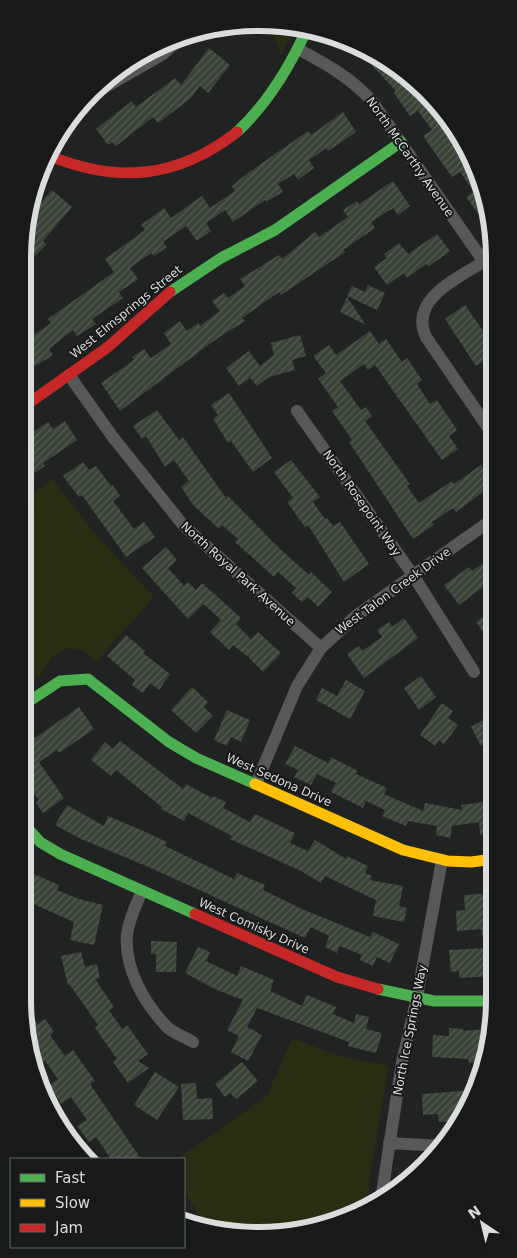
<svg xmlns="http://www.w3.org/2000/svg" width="517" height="1258" font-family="'DejaVu Sans',sans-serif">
<defs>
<pattern id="building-hatch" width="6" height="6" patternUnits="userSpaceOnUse" patternTransform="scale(1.25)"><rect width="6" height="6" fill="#3a4338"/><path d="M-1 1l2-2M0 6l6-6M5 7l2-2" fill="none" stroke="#565e54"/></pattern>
</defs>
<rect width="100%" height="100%" fill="#212222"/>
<path fill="#292e12" d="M270,27L293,30L281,55Z
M53,479L92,530L154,597L96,662L83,651L68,648L52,657L40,676L23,688V500Z
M292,1038L343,1057L389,1066L369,1182L370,1206L304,1231L227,1233L208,1227L184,1192V1159H177L267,1096Z"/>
<path fill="url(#building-hatch)" d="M352,44L389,62L436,103L476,168L489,214L482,219L466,197L474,192L460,172L452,177L423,136L432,130L418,111L410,116L394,93L396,91Z
M209,48L230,65L208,93L200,86L190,99L158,123L153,117L116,146L112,142L108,145L96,129L132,101L136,107L175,78L181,85Z
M343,112L356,132L328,151L326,148L309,160L314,168L298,180L294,174L278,184L283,192L266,202L265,200L233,222L225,210L206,223L211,231L197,241L186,226L163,242L167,247L154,256L151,253L130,268L138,279L119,292L123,298L92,319L96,324L77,336L73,330L49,349L53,355L22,374V343L51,323L48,319L114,272L105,259L145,230L141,225L164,208L171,218L202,196L210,208L235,191L232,186L248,173L308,131L311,135Z
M393,181L410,206L398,215L393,208L371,222L375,228L343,250L345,252L281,295L279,292L242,318L245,321L215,340L120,411L101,383L134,360L132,357L144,349L151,358L171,344L164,333L180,321L187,331L198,323L200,326L220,311L212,301L224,293L228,298L245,286L240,279L279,255L282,259L315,232L319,237L348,217L343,210L357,201L359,204Z
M52,190L72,207L43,241L47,244L22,269L30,215Z
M437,234L450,251L428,267L426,264L407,278L404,273L387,285L374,267L387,258L384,254L399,243L408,254Z
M368,285L385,293L377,310L347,296L352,286L365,292Z
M347,297L366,325L340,312Z
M465,305L486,335L493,330V354L476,366L445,319Z
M370,331L379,344L386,339L402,362L407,358L422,380L417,384L430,404L437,400L457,430L449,436L458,449L442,460L375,365L368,370L364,364L340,381L361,410L366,407L372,416L365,421L410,484L407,486L419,503L452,481L454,484L481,465L493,482V484L467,504L456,512L453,508L432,522L434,525L413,539L349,442L352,440L332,411L338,407L318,379L326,373L313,356L329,345L336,355Z
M300,335L306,356L292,360L295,370L269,377L257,386L250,378L239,386L226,368L249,351L260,366L274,355L271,343Z
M229,393L272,458L253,472L231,441L228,443L213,419L218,415L211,405Z
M157,410L179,440L183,437L226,498L228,496L280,549L309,575L311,572L332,592L318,607L308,597L302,602L292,593L296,588L278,572L274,577L235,542L238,539L222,525L219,529L194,506L181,487L189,481L174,460L165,467L146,436L142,439L133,426Z
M65,421L77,440L43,463L45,466L22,481V439L48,422L53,429Z
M291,460L320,497L313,502L325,519L327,518L333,526L340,522L369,564L344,582L308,525L305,527L287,502L293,498L274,472Z
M83,462L89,470L96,466L111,486L113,485L120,496L113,501L134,529L144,522L155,537L126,557L82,495L79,497L63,476Z
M166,547L177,560L168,568L184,586L188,582L196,590L202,583L241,618L236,624L251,639L258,632L281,653L263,672L249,658L250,654L248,657L233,645L229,650L210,632L221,620L207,607L203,604L188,619L142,568Z
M493,556V593L487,584L459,605L444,585L469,567L472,571Z
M493,610L494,631L486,636L476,622Z
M404,618L418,638L364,678L347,654L359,646L362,651L382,637L377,630L389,622L392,627Z
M126,635L145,651L143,653L170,674L159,690L150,683L143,693L132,685L135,680L107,656Z
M421,676L436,697L419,710L404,688Z
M346,680L365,691L350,719L316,700L322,688L337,696Z
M192,687L208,702L204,707L213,716L196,733L171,710Z
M442,703L453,711L448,718L458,725L444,744L439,740L435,746L420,735Z
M494,706V738L481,746L471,727L485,719L482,713Z
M79,707L94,729L59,753L57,750L39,762L64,798L43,813L36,803L39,800L22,778V737L31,732L35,738Z
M227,710L250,720L241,742L231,737L227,746L214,740Z
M120,741L183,789L186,784L212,798L213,796L226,802L223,808L250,822L255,814L295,833L290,843L308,851L315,840L346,859L347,856L368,866L365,873L372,876L370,880L403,886L399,906L407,908L404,922L373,916L376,900L325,876L321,883L301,871L230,839L232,836L188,813L184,821L161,809L162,807L116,770L111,776L91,760L105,742L113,749Z
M295,746L328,763L331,757L358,771L356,774L387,788L384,794L423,811L425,803L462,810L461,805L492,801L494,833L480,835L479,822L452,826L450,838L436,835L437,826L408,821L406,826L382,816L385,810L366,801L363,808L331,792L336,783L317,774L311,785L294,777L298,770L285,764Z
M67,805L104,826L108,816L141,830L167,842L165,846L234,879L237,873L265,885L263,890L302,909L370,937L373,932L399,944L390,963L377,957L373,966L360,960L362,955L340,946L337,953L325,947L329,936L311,927L305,938L144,865L81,839L55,825Z
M22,869L59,885L57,890L79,899L103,905L94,945L70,940L74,922L22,899Z
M494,893V976L459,978V971L451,972L449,950L485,948L481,929L457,931L456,911L465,910L464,895Z
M151,941L177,942L176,972H156V954H151Z
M198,947L210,952L206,961L237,976L241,966L274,980L270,991L302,1006L307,995L336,1007L333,1014L354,1023L356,1014L369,1017L366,1029L382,1033L376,1053L348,1046L349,1042L257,1008L247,1027L262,1035L248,1061L231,1052L239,1036L227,1030L243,1000L217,990L185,973Z
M81,952L85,967L97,964L100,978L95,979L114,1007L109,1010L122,1029L127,1025L148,1054L138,1061L149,1068L128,1083L113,1062L117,1059L95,1028L98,1025L70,985H68L61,956Z
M23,1003L38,1024L45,1019L54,1032L50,1035L65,1056L73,1050L95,1081L90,1084L141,1159H111L96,1137L89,1142L77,1126L87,1120L71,1097L61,1104L49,1085L58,1079L45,1061L38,1066L32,1057Z
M449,1028L463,1029V1031L490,1029L484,1062L469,1063L468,1059L432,1057L433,1035L449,1036Z
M242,1062L258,1081L236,1099L230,1093L225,1097L215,1084Z
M155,1072L179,1087L157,1120L134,1105Z
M196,1083L197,1099L212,1098L213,1119L183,1120L181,1084Z
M474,1090L458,1121L439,1122L438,1114L423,1115L422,1094Z"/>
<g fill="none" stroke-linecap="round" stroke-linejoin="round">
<path stroke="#585858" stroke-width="12" d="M298,49C326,64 350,77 372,101L484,262
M90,96L163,54L177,41
M493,256C465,275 407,297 426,337L493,435
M69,375L112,436L183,525L321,648
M297,411L413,575L474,672
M256,784L297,686L321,648L357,615L493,519
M142,891C136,905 129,919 127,934C124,968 144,1003 167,1027C173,1033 185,1037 193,1042
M389,1143L443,1146
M381,1200L402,1062L417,997L442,860"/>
<path stroke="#4caf50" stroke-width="11" d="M237,132C267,104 289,68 306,31
M170,292L221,258L275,230L401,142
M22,706L60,681L88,679L169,742L196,758L255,784
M22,822L40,842L60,854L195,914
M378,989L434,1001H494"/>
<path stroke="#ffc107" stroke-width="11" d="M255,784L403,850L448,861L471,862L494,859"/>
<path stroke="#c62828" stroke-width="11" d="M50,156C119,184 178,178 237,132
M22,408L108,347L170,292
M195,914L337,977L378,989"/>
</g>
<g text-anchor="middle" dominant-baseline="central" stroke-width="4" stroke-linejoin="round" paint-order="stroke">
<g font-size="12" fill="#dbdddc" stroke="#171a18">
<text transform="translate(410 157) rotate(55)">North McCarthy Avenue</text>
<text transform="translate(126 312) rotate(-39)">West Elmsprings Street</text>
<text transform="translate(362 503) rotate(55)">North Rosepoint Way</text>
<text transform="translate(238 574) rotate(42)">North Royal Park Avenue</text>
<text transform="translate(393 591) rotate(-36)">West Talon Creek Drive</text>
<text transform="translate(279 780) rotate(24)">West Sedona Drive</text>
<text transform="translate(254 926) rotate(24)">West Comisky Drive</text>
<text transform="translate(410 1030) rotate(-79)">North Ice Springs Way</text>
</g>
</g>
<path d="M0 0H517V1258H0ZM258 31H259A227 227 0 0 1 486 258V1000A227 227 0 0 1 259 1227H258A227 227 0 0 1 31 1000V258A227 227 0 0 1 258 31Z" fill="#171a18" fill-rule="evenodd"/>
<path fill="none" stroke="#dbdddc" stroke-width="6" d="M258 31H259A227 227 0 0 1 486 258V1000A227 227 0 0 1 259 1227H258A227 227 0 0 1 31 1000V258A227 227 0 0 1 258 31Z"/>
<rect x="10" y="1158" width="175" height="90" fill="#171a18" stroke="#656866"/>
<rect x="20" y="1174" width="25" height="8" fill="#4caf50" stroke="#656866"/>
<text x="55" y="1183" font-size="15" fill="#dbdddc">Fast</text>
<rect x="20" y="1199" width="25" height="8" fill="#ffc107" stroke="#656866"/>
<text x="55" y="1208" font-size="15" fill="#dbdddc">Slow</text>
<rect x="20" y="1224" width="25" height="8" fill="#c62828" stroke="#656866"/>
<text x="55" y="1233" font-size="15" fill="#dbdddc">Jam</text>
<g transform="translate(482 1223) rotate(325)" stroke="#171a18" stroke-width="4" paint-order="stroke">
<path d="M0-4L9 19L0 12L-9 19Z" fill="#dbdddc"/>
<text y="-8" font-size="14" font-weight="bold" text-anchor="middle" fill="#dbdddc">N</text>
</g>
</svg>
